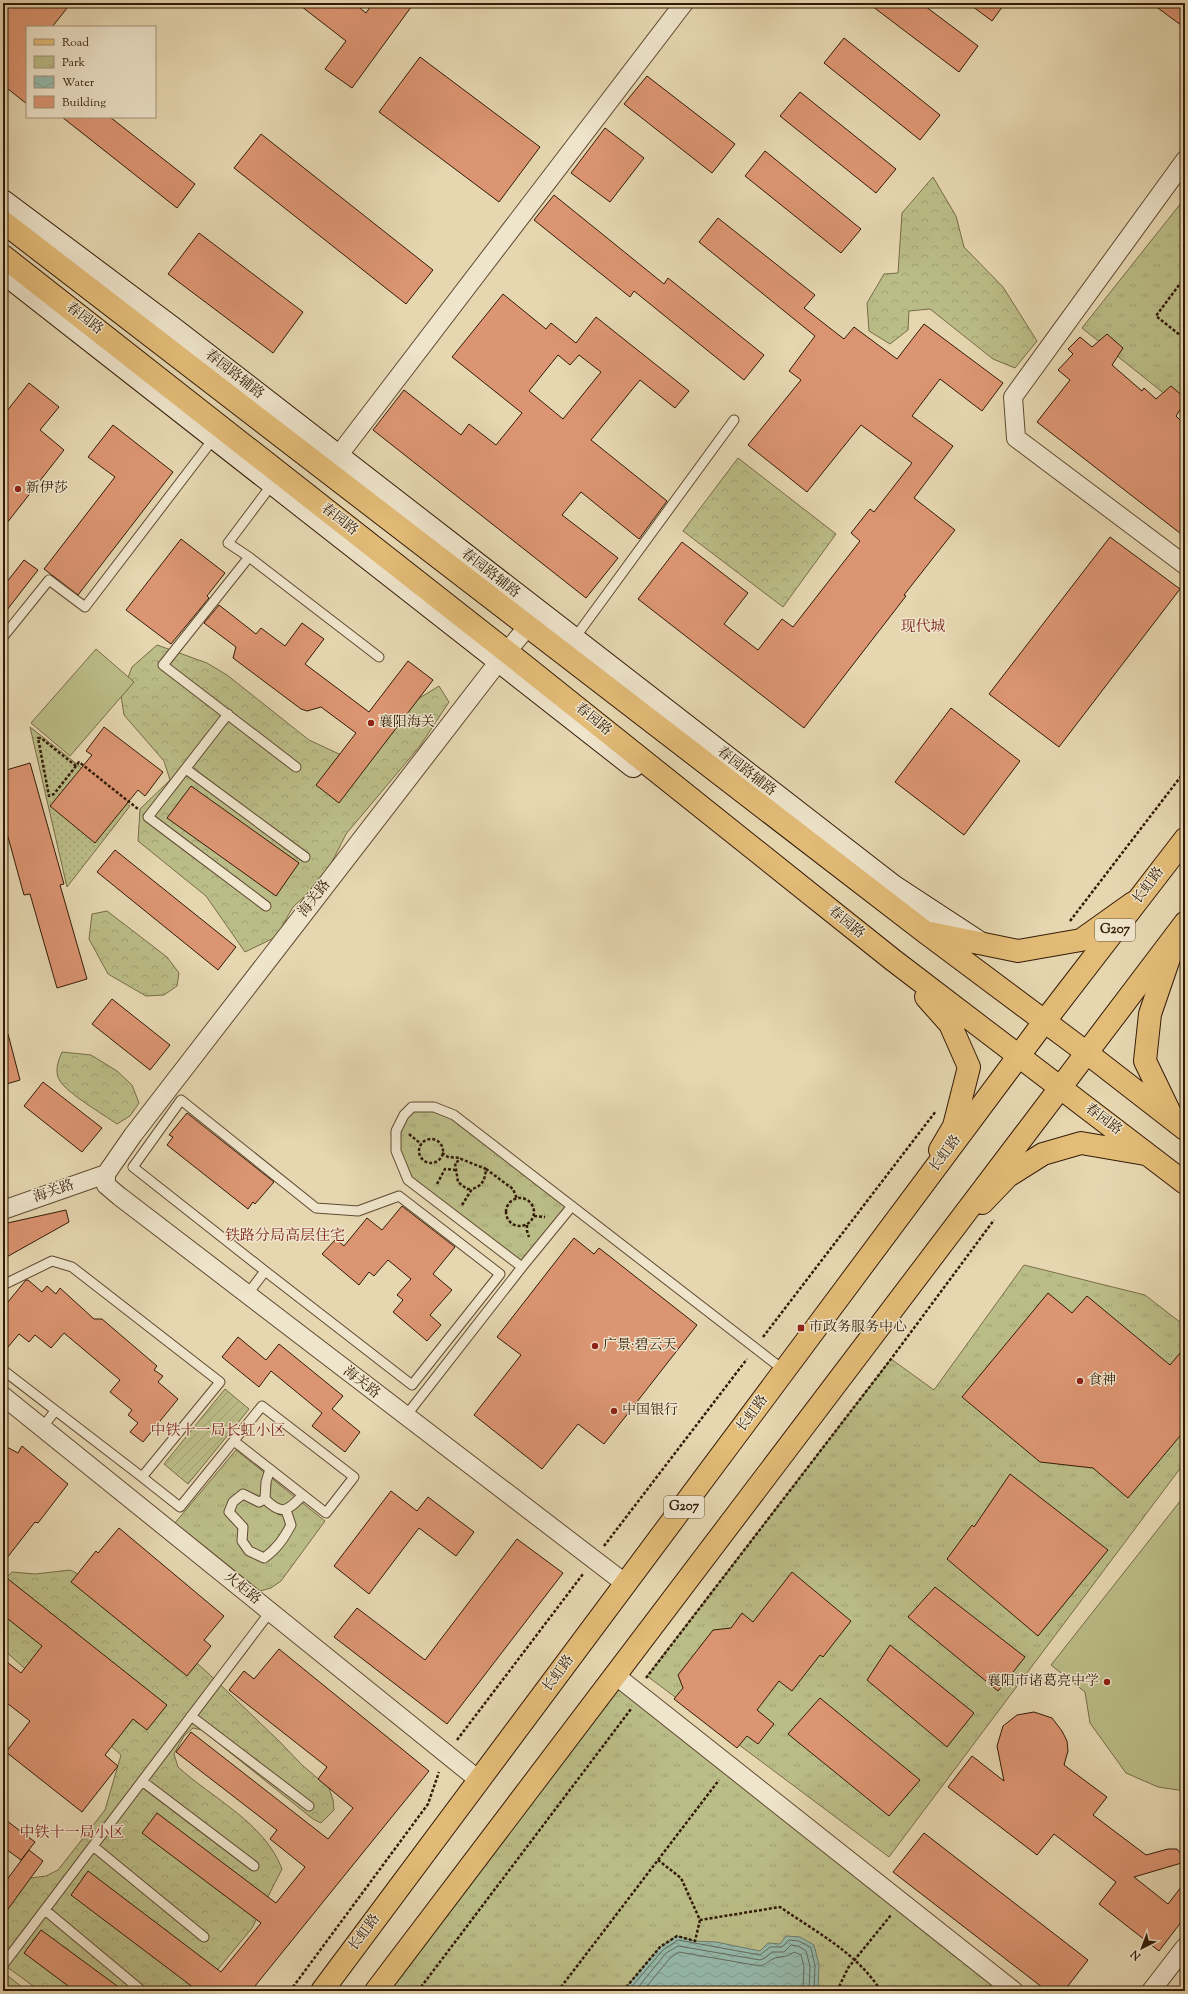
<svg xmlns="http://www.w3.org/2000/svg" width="1188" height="1994" font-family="'Sorts Mill Goudy','Noto Serif SC',serif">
<defs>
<pattern id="grass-dots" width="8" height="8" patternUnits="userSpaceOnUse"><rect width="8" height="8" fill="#bbbd88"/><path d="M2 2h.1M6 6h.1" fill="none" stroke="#a1a274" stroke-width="1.8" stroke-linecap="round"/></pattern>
<pattern id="forest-crowns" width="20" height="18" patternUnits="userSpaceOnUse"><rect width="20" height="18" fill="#bbbd88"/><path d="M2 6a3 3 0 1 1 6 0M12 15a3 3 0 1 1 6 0" fill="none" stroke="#a1a274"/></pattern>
<pattern id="park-tufts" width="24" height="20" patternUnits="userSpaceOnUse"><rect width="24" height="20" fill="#bbbd88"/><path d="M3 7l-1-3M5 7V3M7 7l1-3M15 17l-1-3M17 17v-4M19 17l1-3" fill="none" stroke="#a1a274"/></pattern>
<pattern id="garden-furrows" width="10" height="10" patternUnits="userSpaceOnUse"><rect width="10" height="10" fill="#bbbd88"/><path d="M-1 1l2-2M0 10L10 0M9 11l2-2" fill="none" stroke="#a1a274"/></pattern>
<pattern id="water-waves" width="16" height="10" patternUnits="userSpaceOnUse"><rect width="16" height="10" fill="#96baac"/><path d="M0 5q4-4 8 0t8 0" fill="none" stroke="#829f92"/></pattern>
</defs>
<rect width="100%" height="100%" fill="#e6d7b1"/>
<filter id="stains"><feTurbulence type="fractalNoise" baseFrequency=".005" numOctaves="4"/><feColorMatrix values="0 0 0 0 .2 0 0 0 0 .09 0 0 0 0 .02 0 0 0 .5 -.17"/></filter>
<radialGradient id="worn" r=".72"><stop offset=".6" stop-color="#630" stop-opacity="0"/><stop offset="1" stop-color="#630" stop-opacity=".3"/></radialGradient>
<path fill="url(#grass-dots)" stroke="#776c47" d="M30,727L130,806L67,887Z"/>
<path fill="url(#forest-crowns)" stroke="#776c47" d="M933,177L956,216L964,247L1003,287L1037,341L1015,368L993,359L930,309L909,311L908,330L890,344L869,331L867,303L884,274L898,273L902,213Z
M738,458L836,534L783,607L683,531Z
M157,645L207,663L227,675L309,740L352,760L400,710L439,686L449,702L420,746L346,834L324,878L293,907L276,937L245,952L206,896L138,841L140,809L170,780L164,761L124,715L121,696L132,667Z
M107,911L167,957L179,973L177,986L164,995L146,996L108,974L89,939L92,914Z
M62,1052L91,1055L117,1071L132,1085L139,1103L130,1116L117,1124C104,1115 67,1093 60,1081C54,1072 58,1061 62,1052Z
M70,1570L117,1593L208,1673L280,1742L302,1765L329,1788L333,1800L334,1810L321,1823L313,1819L202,1730L193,1728L184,1736L174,1754L178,1767C213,1799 264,1822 282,1869L252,1928L200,1991H40L3,1964V1895L31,1878L46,1876L58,1870L105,1810L121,1755L3,1649V1581L12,1572L35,1574Z"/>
<path fill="url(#park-tufts)" stroke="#776c47" d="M1185,198V410L1082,328Z
M412,1107L454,1115L572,1206L522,1267L408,1180L396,1151L404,1115Z
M1024,1265L1145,1295L1185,1326V1462L889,1857L647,1676L891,1359L934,1390Z
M236,1450L325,1521L281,1581L271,1588L260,1591L175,1523Z
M615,1675L1014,1991H376Z
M3,1972L27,1991H3Z"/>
<path fill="url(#garden-furrows)" stroke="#776c47" d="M225,1389L249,1409L188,1484L164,1464Z"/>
<path fill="#bbbd88" stroke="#776c47" d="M96,649L134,682L70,756L31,723Z
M1185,1495V1791L1158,1787L1126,1773L1090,1723L1085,1692L1051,1665Z"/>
<path fill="url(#water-waves)" stroke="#6e7a6a" d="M677,1936L695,1941L716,1942L760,1951L768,1943L780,1944L786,1936L800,1937L814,1945L819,1965L818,1991H623L660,1947Z"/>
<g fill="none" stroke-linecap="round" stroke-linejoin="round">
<path stroke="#646a59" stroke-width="1" d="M628,1991L663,1950L678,1940L760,1955L770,1947H782L789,1940L799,1941L811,1948L815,1966L814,1991
M635,1991L666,1953L678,1946L760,1960L765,1958L772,1952H784L791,1945L798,1946L806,1951L810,1966L809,1991
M643,1991L670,1958L679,1952L760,1966C766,1965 769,1960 775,1958C784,1956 785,1958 794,1952L801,1955L804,1967L803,1991"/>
</g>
<path fill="#dc9572" stroke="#331b06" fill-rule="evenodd" d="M11,3H71L52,27H27V104L3,85V13Z
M297,3H354L366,13L373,3H414L352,88L325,69L346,41Z
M868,3H921L978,46L959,72Z
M968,3H1005L992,21Z
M1151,3H1185V28Z
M844,38L940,115L920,140L824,63Z
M420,57L540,147L499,202L379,112Z
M647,76L735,144L712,173L624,104Z
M800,92L896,169L876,193L780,116Z
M62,117H110L195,184L177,208Z
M605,128L644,158L610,202L571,173Z
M261,134L433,270L406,304L234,168Z
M765,151L861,229L841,253L745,176Z
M554,195L664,284L668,278L764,355L744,380L634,291L630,297L534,220Z
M718,218L815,295L804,308L844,339L854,327L897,359L924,324L1003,383L982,411L940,379L912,416L953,446L914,498L955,530L904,595L906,596L804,728L638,599L682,542L748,593L724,624L758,650L782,619L793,627L860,541L851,533L870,509L874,512L912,463L861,425L807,492L748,445L801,380L789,371L815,336L699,242Z
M199,233L303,312L273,353L168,274Z
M503,294L546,329L551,323L576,343L596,317L689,391L675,408L640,380L591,440L667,501L639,539L581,492L562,515L618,558L586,598L373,430L404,390L461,435L469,424L496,445L522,413L452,357ZM558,355L570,365L579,355L601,372L563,419L529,391Z
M1107,334L1123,348L1112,365L1142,391L1144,388L1156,399L1171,386L1185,398V402L1176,416L1185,425V537L1037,422L1070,380L1058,370L1073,354L1068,349L1080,337L1092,347Z
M29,383L59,407L40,430L64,450L3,528V416Z
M113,425L173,472L78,595L44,569L115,477L88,457Z
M1110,537L1180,589L1059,747L989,694Z
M181,539L225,573L207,596L209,598L171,644L126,610Z
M24,560L38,570L3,615V587Z
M219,605L256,634L261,628L285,646L302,623L324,639L305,664L369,712L408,661L433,680L339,803L316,785L356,733L321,707L307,711L301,709L233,658L236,647L204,623Z
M951,708L1020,761L964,835L895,782Z
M104,727L163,772L145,796L138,790L95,843L50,806L92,755L86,751Z
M30,763L64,884L60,885L87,979L57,988L30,894L24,895L3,819V771Z
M191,786L299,863L276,896L167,818Z
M115,850L236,947L218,970L97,872Z
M112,999L170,1045L150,1070L92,1024Z
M8,1034L20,1080L3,1085V1035Z
M43,1082L102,1128L82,1152L24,1106Z
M187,1113L274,1182L255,1204L253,1202L248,1209L167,1145L173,1137L169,1135Z
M402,1206L455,1247L433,1274L452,1290L430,1315L441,1325L427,1341L393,1312L403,1300L397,1295L411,1279L388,1260L374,1276L369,1272L359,1285L322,1254L336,1239L344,1246L367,1218L382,1230Z
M66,1210L69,1222L3,1259V1224Z
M574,1238L594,1254L599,1248L697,1325L604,1444L578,1424L542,1469L474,1415L521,1355L497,1337Z
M26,1280H28L42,1292L47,1286L56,1294L60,1288L94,1319H102L157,1366L154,1370L163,1376L158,1382L178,1399L143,1442L130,1432L138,1423L128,1415L132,1410L110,1392L120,1380L64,1333L51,1348L35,1335L29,1342L19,1334L3,1353V1308Z
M1048,1293L1072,1313L1087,1296L1170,1365L1185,1347V1430L1128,1498L1093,1468L1040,1462L962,1397Z
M238,1337L266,1360L279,1344L343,1396L332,1409L360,1432L345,1452L312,1426L322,1413L271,1371L259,1387L222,1357Z
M3,1445L18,1453L22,1446L68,1484L38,1523L35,1522L3,1563Z
M1010,1474L1108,1550L1038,1636L947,1559L972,1525L974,1527Z
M391,1491L417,1511L428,1497L474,1532L456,1556L419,1528L369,1594L334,1566Z
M119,1528L224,1616L204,1640L211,1646L187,1676L71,1582L96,1551L98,1553Z
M517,1539L563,1573L447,1724L334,1637L357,1608L425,1660Z
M792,1572L851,1621L823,1657L820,1655L792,1691L779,1681L757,1710L774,1724L758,1744L747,1736L737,1748L674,1699L683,1688L678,1675L713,1630L731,1628L742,1613L753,1622Z
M3,1575L167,1705L147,1730L133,1719L105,1755L118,1766L82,1812L6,1752L30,1721L3,1700V1659L21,1673L42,1646L3,1615Z
M935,1587L1025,1657L998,1691L908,1617Z
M890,1645L974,1713L947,1747L867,1680Z
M279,1649L429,1771L251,1991H198L71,1895L88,1871L221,1972L261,1923L142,1833L157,1813L276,1903L305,1867L270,1839L277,1830L176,1752L191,1732L328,1839L353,1808L318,1779L327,1767L229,1690L244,1671L254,1679Z
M820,1698L920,1780L889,1816L788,1734Z
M1034,1712L1052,1718L1062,1731L1067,1741L1068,1751L1064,1765L1107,1797L1093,1815L1146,1855L1168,1849H1177L1185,1859V1862L1134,1877L1168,1904L1185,1882V1917L1159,1951L1099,1904L1116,1882L1054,1834L1037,1855L948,1787L972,1756L1004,1781L997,1746L1003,1726L1017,1715Z
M3,1818L35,1842L21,1860L3,1847Z
M924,1833L1088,1960L1064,1991H1047L893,1872Z
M29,1850L43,1861L3,1916V1885Z
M41,1930L124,1991H75L24,1953Z"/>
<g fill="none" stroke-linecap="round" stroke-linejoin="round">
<defs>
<path id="lane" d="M273,483L228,543L249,557L163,665L296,767
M249,557L379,657
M3,637L49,580L85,607L214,438
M574,639L734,420
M228,714L148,817L266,906
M186,769L305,857
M522,1267L572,1206
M3,1285L52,1261L72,1267L220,1382L142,1477L3,1370
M247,1295L265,1271L412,1385L500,1274L399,1196L358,1211L316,1208L181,1100L133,1167L265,1271
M405,1417L522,1267L408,1180L396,1151V1131L404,1115L412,1107H434L454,1115L785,1371
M42,1428L55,1411
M270,1469L266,1482L265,1499C283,1517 288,1510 303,1495
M142,1477L180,1507L262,1406L354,1477L326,1513L234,1441
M265,1499L259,1502L243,1494L233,1502L229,1512L243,1527L242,1541L249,1551L264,1558C277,1549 284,1538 291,1525L286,1510
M191,1716L309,1806
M142,1781L254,1866
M93,1846L204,1937
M45,1910L142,1991
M3,1965L270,1612"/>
<path id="street" d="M1185,160L1013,397L1016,438L1185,565
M338,456L684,3
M106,1174V1185L119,1196L626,1584
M3,1210L106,1174L133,1135L499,661L529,625
M3,1396L480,1781
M615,1675L1014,1991
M1151,1991L1185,1947"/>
<path id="secondary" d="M3,201L174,329L893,886L980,943
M3,272L633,766"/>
<path id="primary" d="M3,222L925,932L1087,1053L1185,1129
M3,256L506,651L893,960L1185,1183
M930,933L1018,951L1081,940L1133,903
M926,997L950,1024L969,1067L954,1126L940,1150
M1172,1117L1145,1061L1150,1014L1176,938
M982,1203L1008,1176L1043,1154L1081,1143L1145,1154"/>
<path id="highway" d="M322,1991L1044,1022L1185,839
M376,1991L1185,923"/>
</defs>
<use href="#lane" stroke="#604a31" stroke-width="11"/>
<use href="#street" stroke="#604a31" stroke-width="20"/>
<use href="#secondary" stroke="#331b06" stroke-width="24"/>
<use href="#primary" stroke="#331b06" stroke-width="24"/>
<use href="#highway" stroke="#331b06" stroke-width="24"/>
<path stroke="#331b06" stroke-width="2.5" stroke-dasharray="3 2" stroke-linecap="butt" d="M1185,277L1156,316L1185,339
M76,766L41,738H38L49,796L54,794L76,766L79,762L138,809
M1070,921L1185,771
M409,1134L421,1144
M419 1151a12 12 0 1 1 24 0a12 12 0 1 1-24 0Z
M442,1153L448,1157L461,1158
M486,1169L513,1189L517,1199
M437,1184L445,1169L455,1170
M506 1212a14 14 0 1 1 28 0a14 14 0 1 1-28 0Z
M462,1205L472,1189C483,1186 485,1179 486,1169L461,1159L455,1163L458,1182L467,1189H472
M534,1216L545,1217
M527,1225V1231L529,1237
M763,1337L936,1111
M604,1546L747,1359
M646,1678L891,1359L994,1220
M457,1740L583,1574
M658,1860L681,1878L700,1920L780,1907C816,1932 857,1953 881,1991
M290,1991L428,1804L439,1772
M418,1991L631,1709
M558,1991L719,1780
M623,1991L660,1947L677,1936L695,1941L700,1920
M837,1991L848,1968L891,1915"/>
<use href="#lane" stroke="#efe5cc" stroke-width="9"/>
<use href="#street" stroke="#efe5cc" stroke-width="18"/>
<use href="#secondary" stroke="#efe5cc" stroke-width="22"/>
<use href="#primary" stroke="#e3bc78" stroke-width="22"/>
<use href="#highway" stroke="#e3bc78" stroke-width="22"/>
</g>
<g fill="#8f2418" stroke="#efe5cc" stroke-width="1.5">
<circle cx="18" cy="489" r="4"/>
<circle cx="371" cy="723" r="4"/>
<rect x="797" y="1324" width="8" height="8" rx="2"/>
<circle cx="595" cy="1346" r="4"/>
<circle cx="1080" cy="1381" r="4"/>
<circle cx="614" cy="1411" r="4"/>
<circle cx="1107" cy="1682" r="4"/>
</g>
<g text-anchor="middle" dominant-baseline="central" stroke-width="3" stroke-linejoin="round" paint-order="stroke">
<g fill="#efe5cc" stroke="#6b5841" stroke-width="1">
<rect x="1095" y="919" width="40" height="22" rx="3"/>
<rect x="664" y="1496" width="40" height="22" rx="3"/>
</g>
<g font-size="13" font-weight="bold" fill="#331b06">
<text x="1115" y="930">G207</text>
<text x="684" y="1507">G207</text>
</g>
<g font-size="14" fill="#331b06" stroke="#efe5cc">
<text transform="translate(84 319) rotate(38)">春园路</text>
<text transform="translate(234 375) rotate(38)">春园路辅路</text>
<text transform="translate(339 520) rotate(38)">春园路</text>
<text transform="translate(490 574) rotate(38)">春园路辅路</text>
<text transform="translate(593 720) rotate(39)">春园路</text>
<text transform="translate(746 772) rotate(38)">春园路辅路</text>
<text transform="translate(1149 886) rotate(-53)">长虹路</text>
<text transform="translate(315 899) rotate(-52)">海关路</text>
<text transform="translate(846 923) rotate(39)">春园路</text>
<text transform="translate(1103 1120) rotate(37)">春园路</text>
<text transform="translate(946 1154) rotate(-53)">长虹路</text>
<text transform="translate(54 1192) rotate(-19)">海关路</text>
<text transform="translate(361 1383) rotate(38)">海关路</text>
<text transform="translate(753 1414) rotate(-53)">长虹路</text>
<text transform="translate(242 1589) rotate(39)">火炬路</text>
<text transform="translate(559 1674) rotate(-53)">长虹路</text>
<text transform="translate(365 1933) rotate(-53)">长虹路</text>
</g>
<g font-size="14" fill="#331b06" stroke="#efe5cc" text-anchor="start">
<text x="26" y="489">新伊莎</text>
<text x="379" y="723">襄阳海关</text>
<text x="809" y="1328">市政务服务中心</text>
<text x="603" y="1346">广景·碧云天</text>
<text x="1088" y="1381">食神</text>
<text x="622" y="1411">中国银行</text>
<text x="1099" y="1682" text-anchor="end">襄阳市诸葛亮中学</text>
</g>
<g font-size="15" fill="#7a1f14" stroke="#efe5cc">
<text x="923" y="627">现代城</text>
<text x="285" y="1236">铁路分局高层住宅</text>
<text x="218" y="1431">中铁十一局长虹小区</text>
<text x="72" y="1833">中铁十一局小区</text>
</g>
</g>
<rect width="1188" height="1994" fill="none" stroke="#e6d7b1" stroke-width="16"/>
<rect x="4" y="4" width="1180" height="1986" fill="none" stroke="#331b06" stroke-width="2"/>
<rect x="8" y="8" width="1172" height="1978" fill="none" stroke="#331b06"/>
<rect x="26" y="26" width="130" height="92" fill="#efe5cc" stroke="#a4947d"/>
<rect x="34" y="39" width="20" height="6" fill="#e3bc78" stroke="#a4947d"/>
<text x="62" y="46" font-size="12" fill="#331b06">Road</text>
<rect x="34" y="56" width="20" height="12" fill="url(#park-tufts)" stroke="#a4947d"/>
<text x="62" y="66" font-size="12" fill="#331b06">Park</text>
<rect x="34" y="76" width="20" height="12" fill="url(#water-waves)" stroke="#a4947d"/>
<text x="62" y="86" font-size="12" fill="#331b06">Water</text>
<rect x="34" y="96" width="20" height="12" fill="#dc9572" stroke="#a4947d"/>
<text x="62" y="106" font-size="12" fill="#331b06">Building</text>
<g transform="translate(1142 1948) rotate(222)" stroke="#efe5cc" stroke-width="3" paint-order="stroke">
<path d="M0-3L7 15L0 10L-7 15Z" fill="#331b06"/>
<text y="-6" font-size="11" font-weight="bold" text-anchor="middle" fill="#331b06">N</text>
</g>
<rect width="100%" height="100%" filter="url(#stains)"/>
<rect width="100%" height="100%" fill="url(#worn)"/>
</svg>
